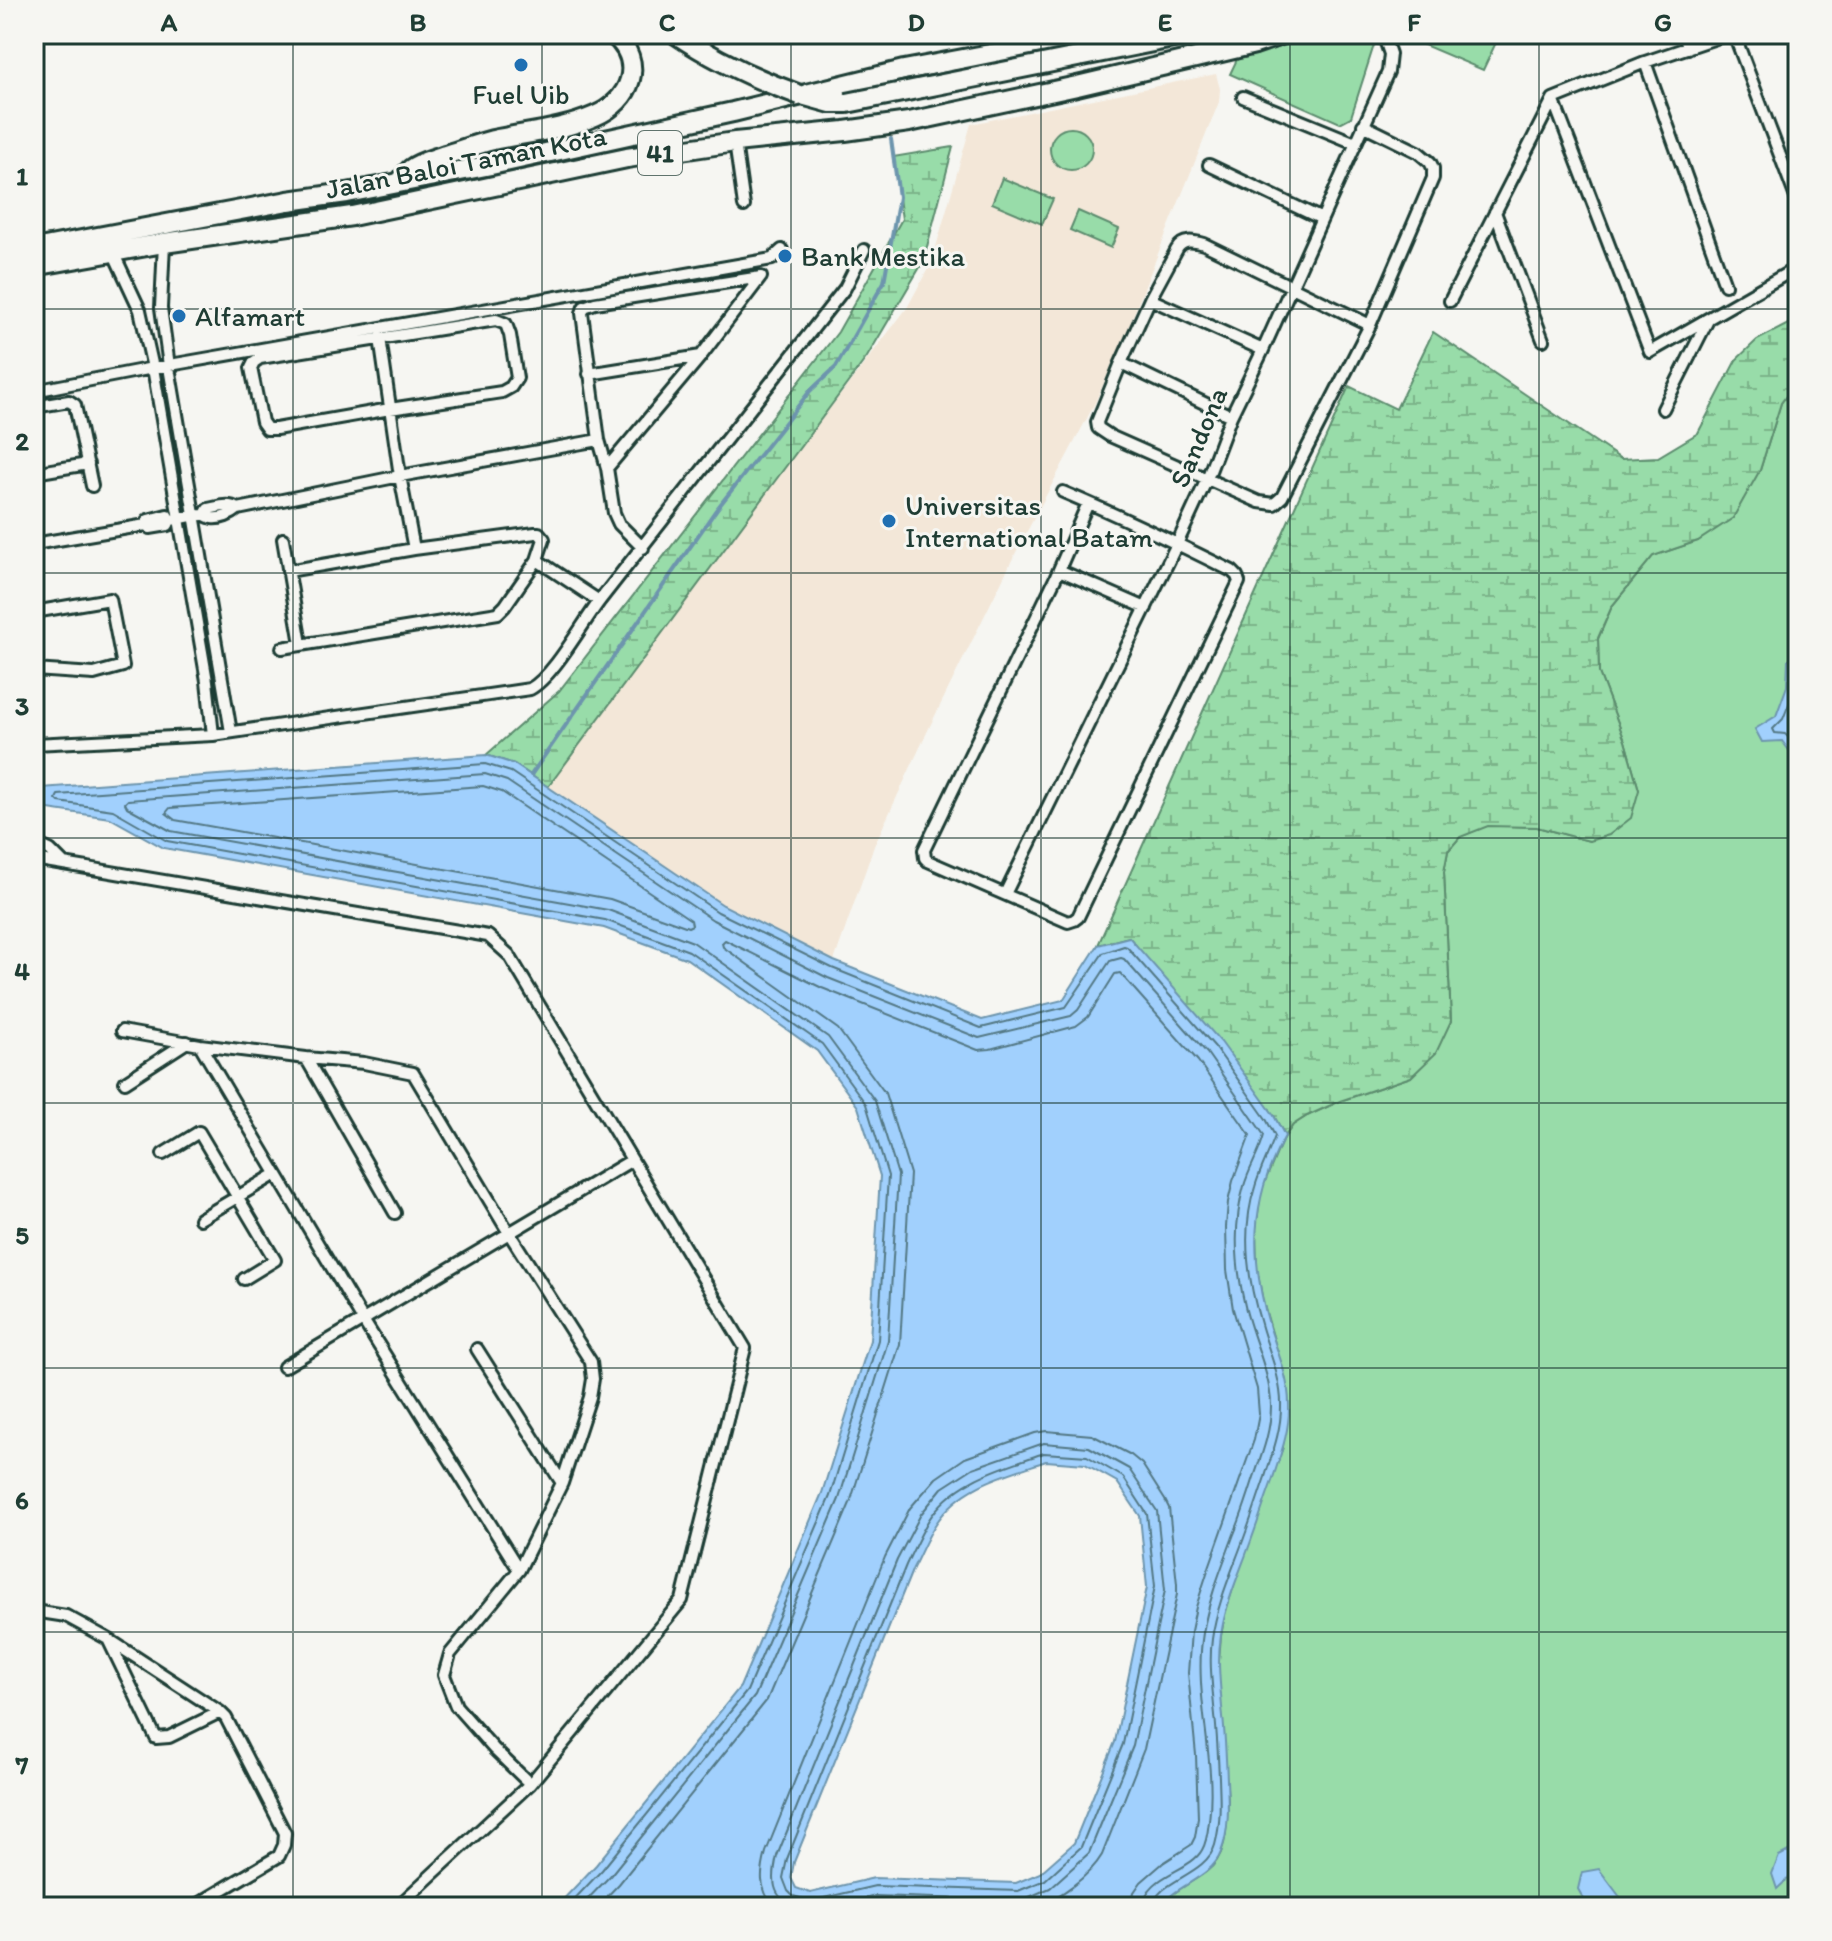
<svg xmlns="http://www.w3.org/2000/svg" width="1832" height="1941" font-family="Itim,sans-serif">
<defs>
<pattern id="wetland-marsh" width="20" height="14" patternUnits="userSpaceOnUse" patternTransform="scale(2)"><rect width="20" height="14" fill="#98dca9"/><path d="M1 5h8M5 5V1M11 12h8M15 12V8" fill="none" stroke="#7bb48a"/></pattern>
</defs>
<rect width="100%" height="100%" fill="#f6f6f2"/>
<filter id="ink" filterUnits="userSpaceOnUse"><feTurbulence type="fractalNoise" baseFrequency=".0125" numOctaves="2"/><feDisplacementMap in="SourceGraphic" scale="16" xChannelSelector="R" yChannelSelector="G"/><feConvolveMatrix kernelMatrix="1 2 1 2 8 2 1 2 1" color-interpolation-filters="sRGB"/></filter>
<g filter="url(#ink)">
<path fill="#f3e7d8" d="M1216,74L1220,89L1219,102L1129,326L1094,405L1014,556L929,728L874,846L834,961L723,905L548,787L771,485L907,308L932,261L971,124Z"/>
<path fill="#98dca9" stroke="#5c8c6e" stroke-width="2" d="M1301,34H1343L1374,45L1351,117L1340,123L1230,74L1240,53Z
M1402,34H1500L1483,70L1403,36Z
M1050 149a21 21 0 1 1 42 0a21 21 0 1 1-42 0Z
M1002,178L1053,199L1042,224L992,203Z
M1078,211L1119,229L1111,248L1070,230Z
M1798,380V1907H1160C1172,1891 1190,1884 1206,1872C1228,1857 1227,1824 1228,1800L1218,1672L1221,1636L1225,1614L1235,1582L1283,1447L1286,1381L1263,1302L1257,1269L1256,1228L1261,1191L1281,1143L1293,1125L1307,1116L1340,1101L1411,1077L1451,1021L1444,872L1448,851L1460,837L1488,825L1537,827L1589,841L1639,790L1625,741L1599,673L1598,639L1612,606L1653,556L1698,541L1760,470L1781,403Z"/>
<path fill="url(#wetland-marsh)" stroke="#5c8c6e" stroke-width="2" d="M953,147L923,262L867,357L548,787L514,764L486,755L559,691L838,332L902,219L893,157Z
M1798,319V380L1781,403L1760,470L1733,518L1698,541L1653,556L1612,606L1598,638L1599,673L1625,741L1639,790L1631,818L1609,835L1589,841L1537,827L1488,826L1460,837L1448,851L1444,872L1451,1021L1436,1053L1411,1077L1340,1101L1307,1116L1293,1125L1285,1136L1273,1114L1129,937L1098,945L1349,386L1396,409L1433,332L1621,459L1658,457L1698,433L1736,360L1757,340Z"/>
<path fill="#a1d0fd" stroke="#6d95ad" stroke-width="2" fill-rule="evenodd" d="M1798,653V749L1791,753L1782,741L1762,742L1755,729L1776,716L1787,686L1788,660Z
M486,755L514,764L723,905L834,961L982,1020L1063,1000L1098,945L1129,937L1221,1042L1273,1114L1285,1136C1249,1200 1250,1260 1270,1328C1278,1353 1289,1379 1289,1404C1290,1431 1280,1456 1272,1481C1265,1500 1259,1519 1252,1538C1241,1570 1226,1601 1221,1635C1217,1660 1220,1683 1222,1707C1225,1732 1226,1756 1227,1780C1228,1803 1230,1829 1221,1852C1211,1879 1176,1884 1160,1907H556L596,1865L740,1687L822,1493L870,1340L880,1176L858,1107L817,1051L687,959L604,928L164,848L110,818L34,807V786L41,788ZM1046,1461L1085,1464L1117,1482L1140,1516L1147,1587L1115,1742L1074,1843L1040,1873L1016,1883L874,1878L810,1893L796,1888L791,1878L794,1862L913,1568C921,1553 927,1536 937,1522C962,1485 1005,1475 1046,1461Z
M1798,1846V1872H1795L1777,1889L1772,1874L1779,1856Z
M1599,1869L1626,1905L1633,1907H1588L1578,1889L1582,1872Z"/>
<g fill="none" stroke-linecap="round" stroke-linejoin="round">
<path stroke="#537884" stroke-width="2" d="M1798,662L1796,665L1795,689L1783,719L1773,729L1775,733L1785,734L1793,742L1798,743
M483,786L502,792L691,920L692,925L688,927L610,899L175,820L166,813L170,808Z
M1044,1453L1087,1456L1123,1477L1147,1514L1155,1586L1123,1744L1081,1847L1045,1880L1018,1891L875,1886L811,1901L793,1896L788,1891L783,1878L787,1859L906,1565C913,1550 920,1535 928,1521C953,1480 1001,1468 1044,1453Z
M567,1907L602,1870L747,1691L830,1496L878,1340L888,1176L866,1104L822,1044L689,951L605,920L167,841L113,810L59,802L56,799L58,795L485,764L511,772L718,912L832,968L981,1028L1066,1007L1103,953L1124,946L1127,947L1215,1047L1266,1119L1275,1136C1269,1153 1260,1169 1255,1187C1241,1230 1248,1281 1261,1324C1268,1350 1282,1379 1281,1407C1281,1431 1272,1454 1265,1477C1258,1497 1252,1516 1245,1535C1233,1569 1217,1603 1212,1639C1209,1662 1212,1683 1214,1706C1217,1730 1218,1754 1219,1778C1220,1801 1221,1823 1215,1845C1206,1876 1156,1880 1153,1907
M580,1907L610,1876L755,1696L839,1499L888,1341L898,1175L875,1101L828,1037L693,942L608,910L171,831L127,807L125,803L128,800L485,774L507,781L713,920L828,978L979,1038L1071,1016L1078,1010L1110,961L1121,958L1124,959L1207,1053L1264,1135C1260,1152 1249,1168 1244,1186C1233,1224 1236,1268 1245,1306C1252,1338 1271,1374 1271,1406C1271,1431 1262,1454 1254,1477C1248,1496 1242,1515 1234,1534C1222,1567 1209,1598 1203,1633C1193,1694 1217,1759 1209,1821C1208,1830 1207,1842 1202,1850C1190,1872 1145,1875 1143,1907
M597,1907L619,1884L767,1700L850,1503L900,1344L910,1174L885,1093L838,1029L723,947L722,943L725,940L822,988L978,1050L990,1049L1076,1026L1088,1017L1115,974L1120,973L1198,1061L1250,1135L1233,1181L1228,1202L1226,1227L1227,1270L1233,1309L1257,1389L1259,1414L1254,1440L1207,1573L1196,1607L1191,1631L1188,1673L1196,1755L1198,1818L1195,1837L1191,1845L1163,1863L1141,1882L1134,1892L1131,1907
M773,1907C759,1886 760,1875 766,1852L885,1557L910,1508L936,1478L965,1458L1035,1433L1046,1431L1092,1435L1131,1455L1142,1464L1165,1500L1169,1508L1177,1584V1594L1144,1749L1102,1855C1089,1877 1059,1898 1036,1907
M796,1907C770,1898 772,1878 777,1856L897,1560L921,1514L942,1488L973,1468L1044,1443L1089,1447L1129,1469L1157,1511L1165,1590L1133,1746L1089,1853L1050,1888L1020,1901L876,1896L828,1907"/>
<path stroke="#6d95ad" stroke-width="4" d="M531,775L716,510L810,391L836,367L884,282L899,197L891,139"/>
<defs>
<path id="minor" d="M1684,34L1688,48
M1734,34L1798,203
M1645,62L1725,285
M1243,97L1355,143
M1553,99L1650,352L1798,267
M1363,125L1418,152L1430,162L1433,168V178L1370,325L1282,497L1274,504L1259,502L1110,436L1098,428L1097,422L1121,363L1150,299L1177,249C1183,239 1193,241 1204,244L1370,325
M735,142L744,206
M1209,165L1322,219
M1495,212L1543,340
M164,243L161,308L170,373L231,732
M113,252L140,310L153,368L207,681L213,735
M1150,299L1263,350
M1450,301L1553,99L1645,62L1728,34
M496,320L506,324L510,335L517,378L511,387L502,392L390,409L276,429H267L262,422L251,368L254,362L260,358Z
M380,338L400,476L414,549
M1121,363L1231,416
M589,374L701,356
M34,391L153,368L772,259L782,250
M34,407L69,401L75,405L92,486
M1663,409L1708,320
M607,468L701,356L761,277
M34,473L88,464
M1063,492C1120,516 1176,543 1232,571L1237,576L1239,582L1078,917L1074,920L1068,922L928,861L925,858L924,850L1055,579L1088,503
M205,515L208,509C219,507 228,503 238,509
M146,525L148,520L167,515L170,520
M283,539L301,644
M34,544L146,525L150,528L168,525L170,520C180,519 194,514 205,515C207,516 209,517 212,518C221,519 231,515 238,509L400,476L599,440
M643,548L619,524L614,513L607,468L599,440L582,313L584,307L595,303L761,277
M537,560L599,601
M1059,570L1146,608
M34,612L110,599L123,666L94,674L34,670
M282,648L498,613L505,606L537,560L544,539L539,533H535L414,549L288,571
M34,744L213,735L530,689C554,676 583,622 601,599C682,495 764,392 845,288L864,250
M34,843L50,850L63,863
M34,859L488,936L509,955L745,1348L682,1600L530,1784L397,1907
M1005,894L1177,544L1207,479L1231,416L1263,350L1388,72L1390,54L1383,34
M122,1031L200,1045L306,1058L364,1063L413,1073L509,1233L591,1362L593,1379L590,1397L562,1483L519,1570L450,1654L444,1675L456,1706L494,1749L530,1784
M200,1045L363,1320L519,1570
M306,1058L395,1213
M125,1082L187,1042
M163,1154L199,1132L275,1260L244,1279
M200,1219L276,1174
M477,1349L562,1483
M284,1367L632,1160
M34,1611L66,1616L108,1639L220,1712L226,1718L285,1833L284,1845L279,1856L193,1907
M109,1641L156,1738L169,1737L220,1712"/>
<path id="trunk" d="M802,95L831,103H847
M399,183C403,179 407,172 411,169C420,162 434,159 445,155C461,150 477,144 493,140C526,133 563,130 595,116C631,101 646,62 613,34
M34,249L288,201L347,193L491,165L733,112L904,70L1098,34
M34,266L164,243L352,216L627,158L735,142L845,131L909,122L1077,86L1255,44L1284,34"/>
</defs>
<use href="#minor" stroke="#1f3d34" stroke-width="16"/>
<use href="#trunk" stroke="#1f3d34" stroke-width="24"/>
<use href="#minor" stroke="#f6f6f2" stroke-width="10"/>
<use href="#trunk" stroke="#f6f6f2" stroke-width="18"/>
<defs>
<path id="trunk-bridge" d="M676,34C716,61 755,79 800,95
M847,103L1193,34"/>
</defs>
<use href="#trunk-bridge" stroke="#1f3d34" stroke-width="24" stroke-linecap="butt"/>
<use href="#trunk-bridge" stroke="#f6f6f2" stroke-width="18"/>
</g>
</g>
<path fill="none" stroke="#1f3d34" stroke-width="2" stroke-opacity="0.55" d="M293,34V1907M542,34V1907M791,34V1907M1041,34V1907M1290,34V1907M1539,34V1907M34,309H1798M34,573H1798M34,838H1798M34,1103H1798M34,1368H1798M34,1632H1798"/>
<g fill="#1f6fb2" stroke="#f6f6f2" stroke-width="3">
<circle cx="521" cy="65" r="8"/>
<circle cx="785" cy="256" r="8"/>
<circle cx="179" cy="316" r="8"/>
<circle cx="889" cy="521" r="8"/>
</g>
<g text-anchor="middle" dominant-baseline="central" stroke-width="6" stroke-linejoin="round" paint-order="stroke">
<rect fill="#f6f6f2" stroke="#60746d" stroke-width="2" x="638" y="131" width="44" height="44" rx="6"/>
<g font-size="26" font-weight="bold" fill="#1f3d34">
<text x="660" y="153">41</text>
</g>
<g font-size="28" fill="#1f3d34" stroke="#f6f6f2" text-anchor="start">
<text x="521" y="94" text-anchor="middle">Fuel Uib</text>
<text x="801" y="256">Bank Mestika</text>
<text x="195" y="316">Alfamart</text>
<text x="905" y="505">Universitas<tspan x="905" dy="32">International Batam</tspan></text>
</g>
<g font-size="28" fill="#1f3d34" stroke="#f6f6f2">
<text transform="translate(466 162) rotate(-11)">Jalan Baloi Taman Kota</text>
<text transform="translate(1198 437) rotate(-67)">Sandona</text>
</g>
</g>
<rect width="1832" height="1941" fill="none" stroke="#f6f6f2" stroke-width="88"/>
<rect x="44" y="44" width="1744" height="1853" fill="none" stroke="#1f3d34" stroke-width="3"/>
<g font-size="26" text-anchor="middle" font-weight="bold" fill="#1f3d34">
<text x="169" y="31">A</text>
<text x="418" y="31">B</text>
<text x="667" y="31">C</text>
<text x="916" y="31">D</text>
<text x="1165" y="31">E</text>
<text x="1414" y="31">F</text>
<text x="1663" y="31">G</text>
<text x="22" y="185">1</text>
<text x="22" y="450">2</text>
<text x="22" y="715">3</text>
<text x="22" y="980">4</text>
<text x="22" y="1244">5</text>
<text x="22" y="1509">6</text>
<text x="22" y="1774">7</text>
</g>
</svg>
